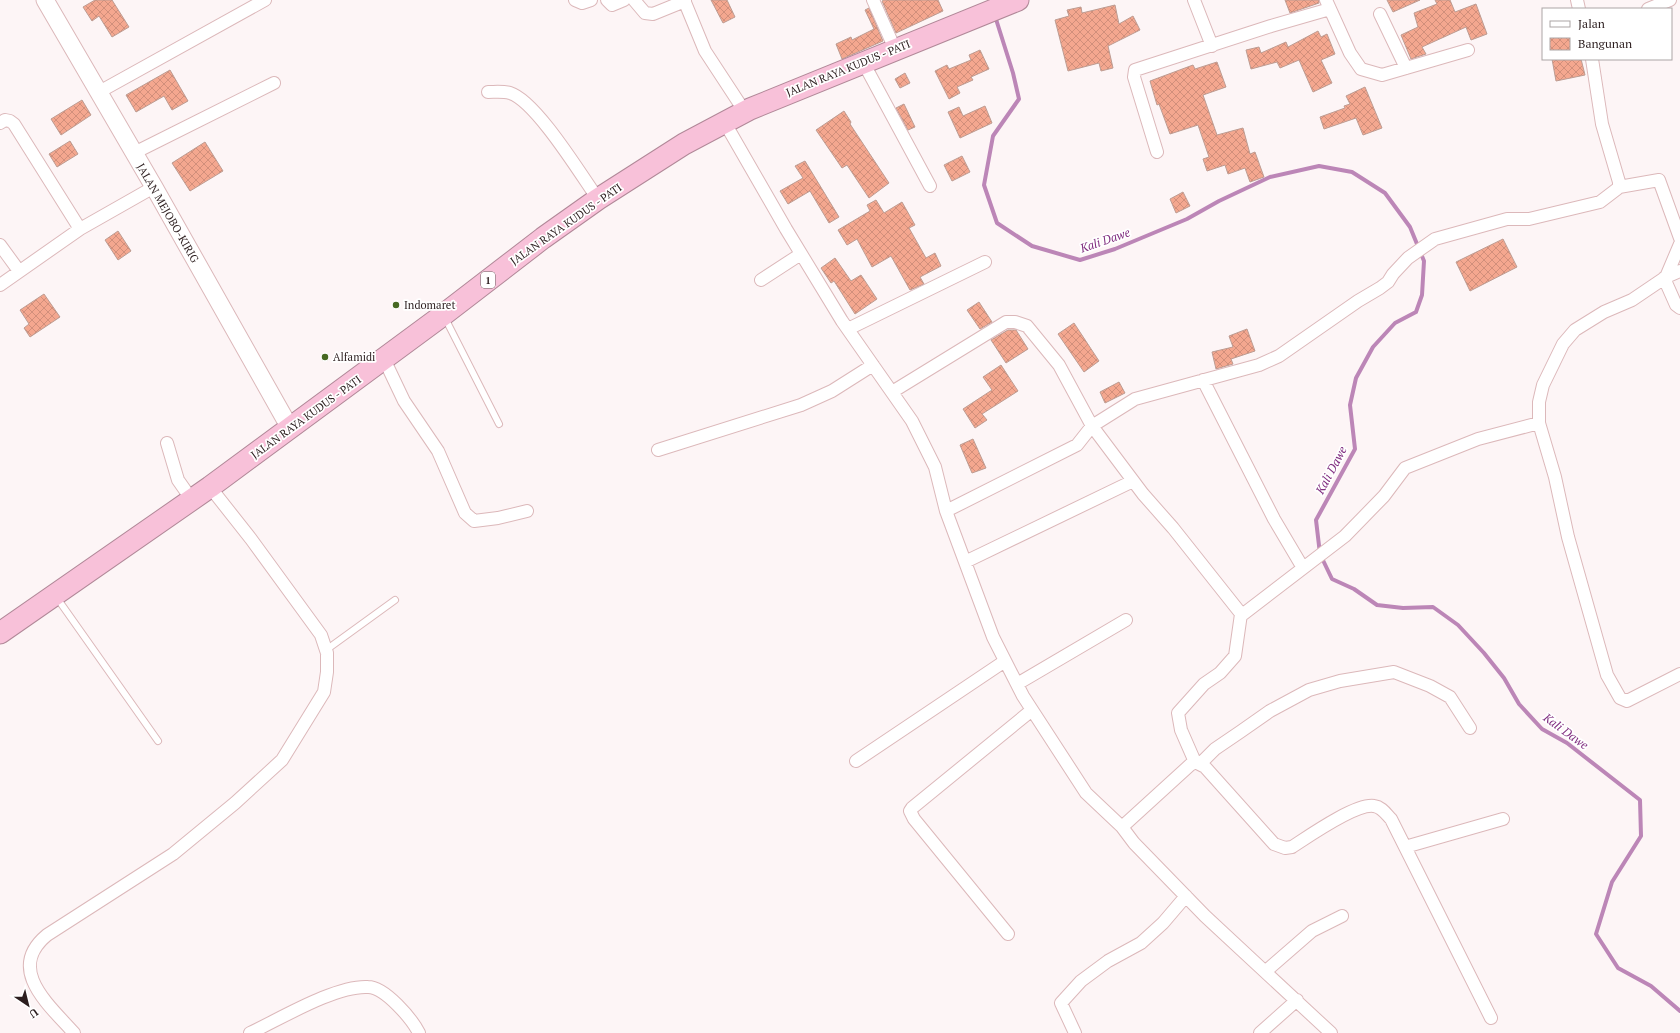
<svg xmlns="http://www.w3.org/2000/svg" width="1680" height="1033" font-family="'PT Serif',serif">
<defs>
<pattern id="building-cross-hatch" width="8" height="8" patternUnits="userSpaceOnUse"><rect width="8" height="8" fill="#f4a78f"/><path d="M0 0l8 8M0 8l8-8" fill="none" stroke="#d18f7b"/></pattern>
</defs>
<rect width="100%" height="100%" fill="#fdf5f6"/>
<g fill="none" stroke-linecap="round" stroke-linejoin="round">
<path stroke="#bc86b7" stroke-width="4" d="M995,16L1013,73L1019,99L993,136L984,185L997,223L1032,246L1080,260L1115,249L1187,219L1219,201L1270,177L1319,166L1352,172L1385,193L1410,227L1424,261L1422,295L1416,312L1395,323L1373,347L1356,378L1350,405L1355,449L1316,520L1320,554L1332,579L1354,589L1377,605L1403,608L1433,607L1458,625L1484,653L1504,678L1519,704L1542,729L1567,743L1640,800L1641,836L1612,882L1596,934L1618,968L1651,986L1680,1011"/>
</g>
<path fill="url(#building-cross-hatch)" stroke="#bd9c92" d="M95,0H112L129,27L112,37L99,16L92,21L83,7Z
M711,0H727L735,17L723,23Z
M884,0H938L943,11L896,33L882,1Z
M1285,0H1319V3L1290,13Z
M1387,0H1420L1393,12Z
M1435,0H1450L1455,12L1476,4L1487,34L1471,40L1466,27L1422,47L1426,54L1411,59L1401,35L1418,27L1414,13L1437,4Z
M1115,5L1119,24L1133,16L1140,30L1108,46L1113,68L1101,71L1099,63L1068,71L1055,20L1069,16L1067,10L1081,7L1082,13Z
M869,8L883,41L842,59L836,44L851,37L852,40L874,29L865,10Z
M1318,31L1321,37L1327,34L1335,54L1321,60L1332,83L1313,92L1299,60L1280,68L1277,62L1251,69L1246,50L1259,47L1261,53L1286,42L1288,47Z
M980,50L989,69L971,77L973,80L957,87L960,93L949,99L935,71L947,65L949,69L971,60L969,55Z
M1552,59H1581L1585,75L1556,81Z
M1217,62L1226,87L1203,95L1217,135L1243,128L1250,154L1255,152L1264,177L1250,182L1245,168L1228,174L1225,165L1207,171L1203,159L1209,157L1198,125L1170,134L1159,104L1157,105L1150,81L1193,65L1195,69Z
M170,70L188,101L172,110L164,96L136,112L126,95Z
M905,73L910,83L900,88L895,79Z
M1365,87L1382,128L1363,135L1356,118L1324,129L1320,117L1345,108L1344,106L1350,104L1346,96Z
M82,100L91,115L61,135L51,119Z
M904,104L915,127L908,130L896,108Z
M985,106L992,123L960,138L948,112L959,107L963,116Z
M844,111L851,122L850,124L889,183L869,198L847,165L842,168L816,130Z
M70,141L78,154L57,167L49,154Z
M205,142L223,171L190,191L172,163Z
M962,156L970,172L952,181L944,165Z
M805,161L839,217L829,223L810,191L788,204L780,191L803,178L795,166Z
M1183,192L1190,206L1176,213L1170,199Z
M876,200L884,213L902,202L915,225L909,228L926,258L935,253L941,266L920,277L924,284L910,290L891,256L872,267L857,239L847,245L838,230L870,211L867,205Z
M118,231L131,251L118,260L105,240Z
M1503,239L1517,267L1470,291L1456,262Z
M835,258L851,281L861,275L877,299L855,314L834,281L831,283L821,268Z
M44,294L60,317L30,337L24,328L29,324L20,310Z
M979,302L992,322L980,329L967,310Z
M1074,323L1099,361L1084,372L1058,334Z
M1247,329L1255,351L1231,359L1233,364L1216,369L1212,352L1233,347L1229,336Z
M1008,330H1016L1028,349L1006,363L991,340Z
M1001,365L1018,391L982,414L987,420L975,428L963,409L992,390L983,377Z
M1119,382L1125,393L1105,403L1100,392Z
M973,439L986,468L972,473L960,445Z"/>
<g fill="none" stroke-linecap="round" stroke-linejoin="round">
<defs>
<path id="lane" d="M445,318L499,424
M57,598L158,741
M326,650L395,600"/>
<path id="street" d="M575,0L582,3L591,0
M607,0L612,5L624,0
M634,0L645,13L653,14L685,1
M684,0L705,51L745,112
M873,0L895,49
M1194,0L1212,46
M1326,0L1350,53L1361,69L1382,75L1468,50
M1577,0L1579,9
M1648,9L1670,0
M1380,14L1406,68
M863,62L930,186
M99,92L265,0
M488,92C495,92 503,91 510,93C536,101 581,175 598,199
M0,123L5,120L10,121L14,124L80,229
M725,123L786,229L842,321L912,421L935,467L946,511L993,637L1023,696L1086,793L1122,827L1134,843L1205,916L1331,1033
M1157,152L1134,77L1135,70L1271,26L1330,9
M134,153L274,83
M1619,187L1659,180L1680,238
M0,245L19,271
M1680,271L1666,277L1632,300L1604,312L1575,330L1563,344L1543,385L1539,402V423L1555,477L1568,537L1607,675L1620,698L1627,701L1680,674
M1666,277L1680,244
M1664,278L1676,305L1680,308
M761,280L801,254
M0,285L80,229L154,187
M848,329L985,262
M384,359L404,401L438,451L465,513L474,521L498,518L527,511
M1203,380L1274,519L1303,568
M892,392L1006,322H1015L1027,326L1059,365L1092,426L1135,399L1259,365L1279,356L1358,301L1380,288L1388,282L1393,274L1408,258L1435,239L1507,219H1529L1600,202L1617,189L1619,187V182L1602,124L1592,59
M167,443L178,480L192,500
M658,450L801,405L832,391L873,365
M946,511L1077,445L1092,426L1143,494L1173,528L1242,615L1345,536L1384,496L1405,468L1478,439L1539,423
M965,562L1133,481
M1017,684L1126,620
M856,761L1005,661
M1195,762L1181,730L1178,713L1204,684L1220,673L1235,656L1241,614
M1200,764L1215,749L1240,732L1270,711L1309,690L1340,681L1394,672L1430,686L1450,697L1470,728
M1122,827L1190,765L1195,762L1205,767L1274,844L1285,848L1292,847C1309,836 1356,803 1374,806C1382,807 1386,814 1391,819L1491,1018
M1405,847L1503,819
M1008,934L914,819L910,811L912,808L1032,710
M1266,971L1312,931L1342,916
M74,1033C48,1004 6,969 47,935L173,854L235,803L282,760L324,692L327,672V653L321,635L251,539L210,487
M250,1033C280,1019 336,985 368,987C385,987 412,1019 419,1033
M1075,1033L1061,1003L1081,981L1108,961L1141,943L1163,923L1186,896
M1260,1033L1297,1000"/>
<path id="secondary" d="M45,0L154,187L290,428"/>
<path id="highway" d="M0,633L210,487L443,315L543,238L598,199L684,144L750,109L1018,0"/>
</defs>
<use href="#lane" stroke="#dcb8ba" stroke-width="8"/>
<use href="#street" stroke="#dcb8ba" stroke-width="14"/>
<use href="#secondary" stroke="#dcb8ba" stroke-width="19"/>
<use href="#highway" stroke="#b18898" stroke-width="23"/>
<use href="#lane" stroke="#fff" stroke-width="6"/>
<use href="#street" stroke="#fff" stroke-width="12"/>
<use href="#secondary" stroke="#fff" stroke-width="17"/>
<use href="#highway" stroke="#f8c1d9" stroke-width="21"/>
</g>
<g fill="#466922" stroke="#fff" stroke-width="1.5">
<circle cx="396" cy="305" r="4"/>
<circle cx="325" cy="357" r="4"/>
</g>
<g text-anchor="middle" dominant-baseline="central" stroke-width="3.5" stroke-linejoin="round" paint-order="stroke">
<rect fill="#fff" stroke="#6b6262" stroke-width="1" x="481" y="272" width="14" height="16" rx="3"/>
<g font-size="10" font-weight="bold" fill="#2c1e1f">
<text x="488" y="280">1</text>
</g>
<g font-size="11" fill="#2c1e1f" stroke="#fff">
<text transform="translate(848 68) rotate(-22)">JALAN RAYA KUDUS - PATI</text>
<text transform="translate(168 213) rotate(60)">JALAN MEJOBO-KIRIG</text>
<text transform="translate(566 224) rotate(-35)">JALAN RAYA KUDUS - PATI</text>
<text transform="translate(306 417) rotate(-36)">JALAN RAYA KUDUS - PATI</text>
</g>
<g font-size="11" fill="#2c1e1f" stroke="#fff" text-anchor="start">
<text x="404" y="305">Indomaret</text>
<text x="333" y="357">Alfamidi</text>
</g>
<g font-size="12" font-style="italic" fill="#812f81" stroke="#fff">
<text transform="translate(1105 240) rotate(-19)">Kali Dawe</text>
<text transform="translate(1331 470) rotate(-62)">Kali Dawe</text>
<text transform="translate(1566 731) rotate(36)">Kali Dawe</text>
</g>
</g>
<rect x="1542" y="8" width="130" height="52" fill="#ffffff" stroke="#aba5a5"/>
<rect x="1550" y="21" width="20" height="6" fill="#ffffff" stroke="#aba5a5"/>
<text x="1578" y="28" font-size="12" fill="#2c1e1f">Jalan</text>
<rect x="1550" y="38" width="20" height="12" fill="url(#building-cross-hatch)" stroke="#aba5a5"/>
<text x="1578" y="48" font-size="12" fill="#2c1e1f">Bangunan</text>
<g transform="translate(28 1005) rotate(145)" stroke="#ffffff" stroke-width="3" paint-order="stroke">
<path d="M0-3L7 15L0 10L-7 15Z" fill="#2c1e1f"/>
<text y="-6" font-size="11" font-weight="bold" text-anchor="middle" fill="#2c1e1f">U</text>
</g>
</svg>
